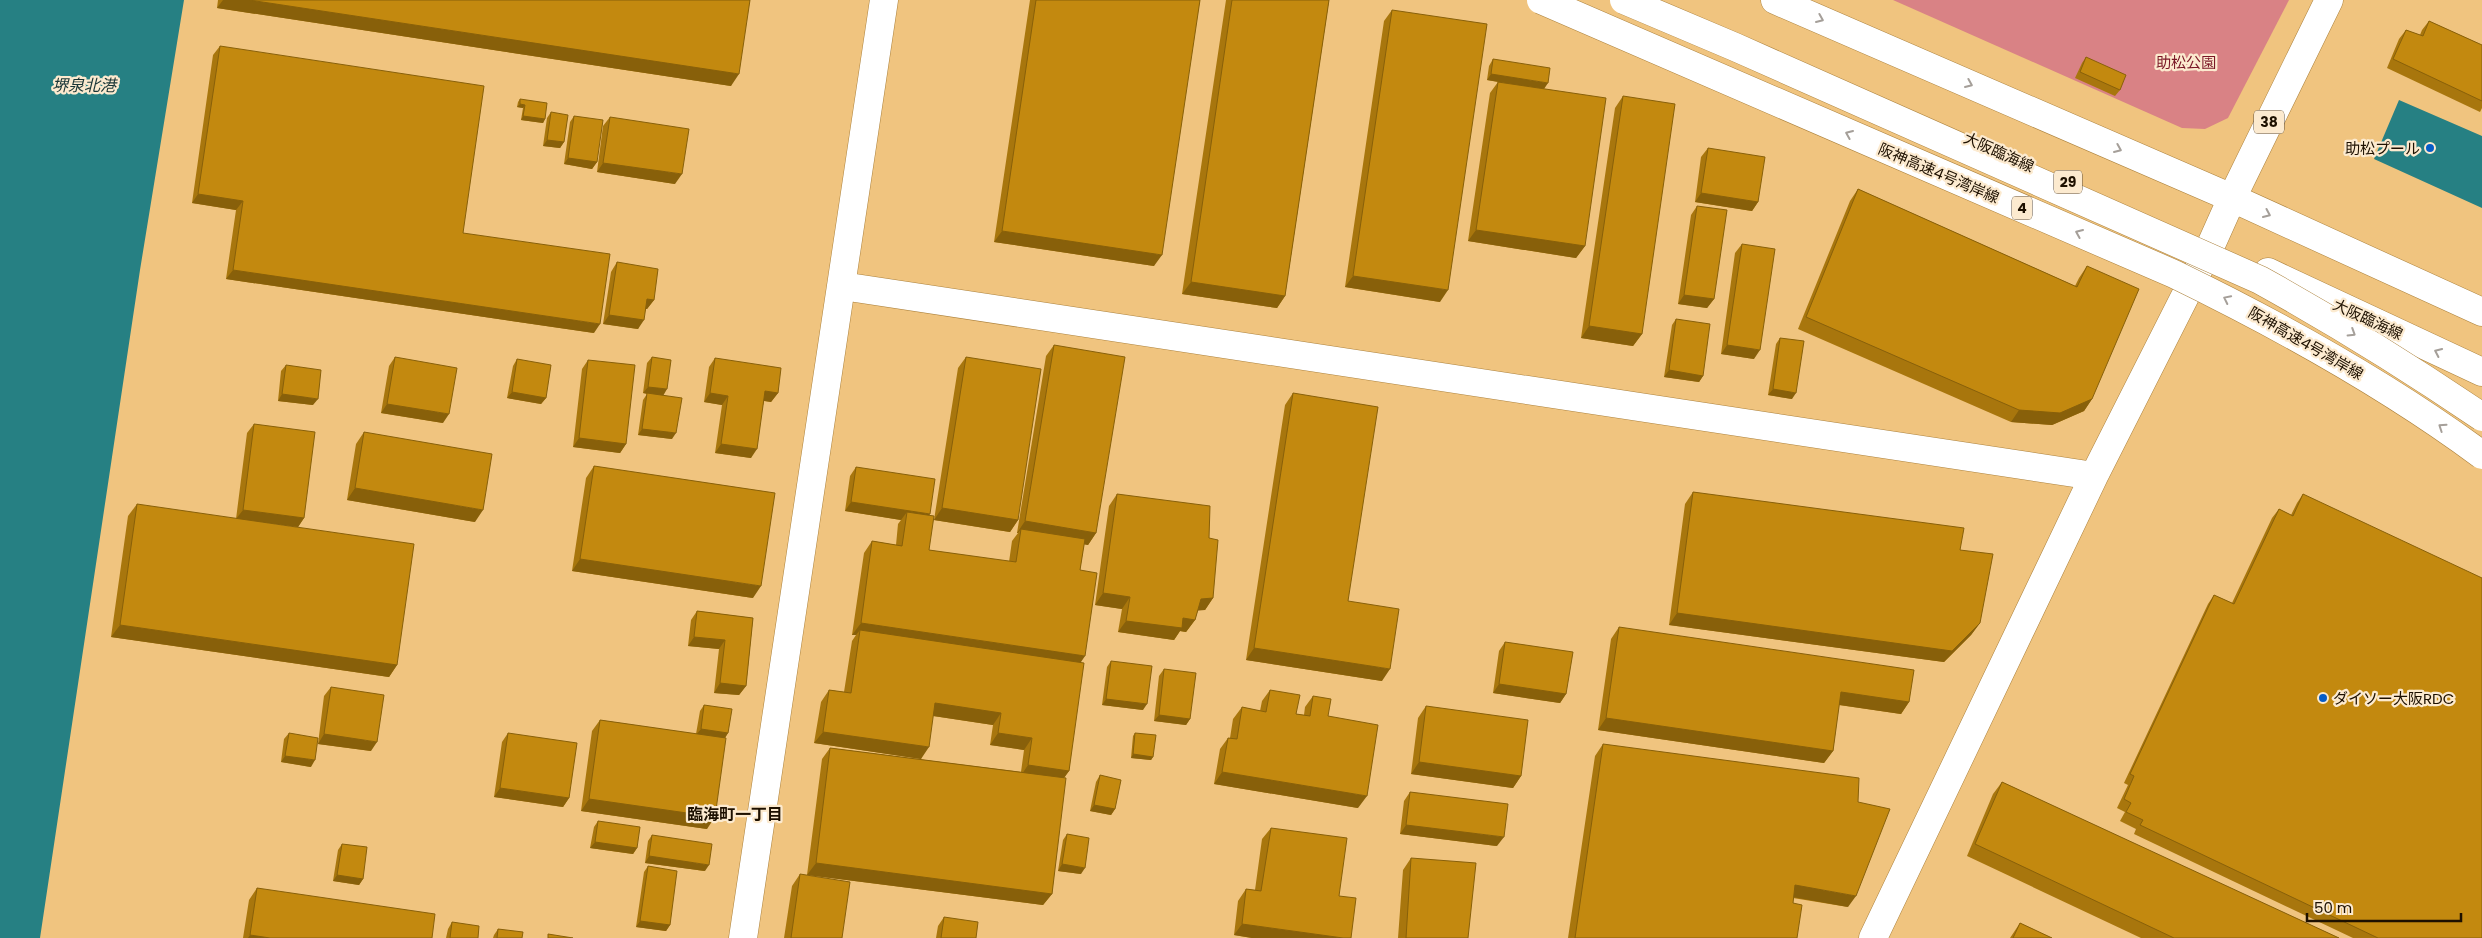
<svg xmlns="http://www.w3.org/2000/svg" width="2482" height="938" font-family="Poppins,'Noto Sans JP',sans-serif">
<rect width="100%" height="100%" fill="#f0c47f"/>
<path fill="#d98285" d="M1893,0H2289L2228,118L2205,129L2182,128Z"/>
<path fill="#268083" d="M0,0H184L140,270L40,938H0Z
M2399,100L2482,136V208L2374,159Z"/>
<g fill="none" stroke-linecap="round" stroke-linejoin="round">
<defs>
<path id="minor" d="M842,286L2094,476
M743,938L884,0
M1873,938L2094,476L2211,245"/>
<path id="major" d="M1775,0L2232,198L2482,312
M2211,245L2232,198L2329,0
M2268,272L2482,372"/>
</defs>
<use href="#minor" stroke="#ac823d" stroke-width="29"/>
<use href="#major" stroke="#ac823d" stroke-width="29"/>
<use href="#minor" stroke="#fff" stroke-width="28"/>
<use href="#major" stroke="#fff" stroke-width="28"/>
<defs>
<path id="highway-bridge" d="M1541,0L2174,274C2281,326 2386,384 2482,455
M1624,0L1735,47L2260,280C2336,322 2410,368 2482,417"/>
</defs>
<use href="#highway-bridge" stroke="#ac823d" stroke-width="29" stroke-linecap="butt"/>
<use href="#highway-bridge" stroke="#fff" stroke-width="28"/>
</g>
<path fill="#a8760d" d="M218,0H750L731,86L217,8Z
M1030,0H1200L1154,266L994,242Z
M1226,0H1329L1285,296L1277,308L1182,294Z
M1392,10L1440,302L1345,287L1384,21Z
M2429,21L2482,45V108L2480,112L2387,68L2399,39L2406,30L2420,35L2422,30Z
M220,46L463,233L594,333L226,279L236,210L192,203L213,55Z
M2086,57L2120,90L2115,96L2075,78L2082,63Z
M1493,59L1544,89L1585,246L1576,258L1468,241L1490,93L1498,82L1487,80L1489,66Z
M1623,96L1642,334L1633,346L1581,338L1615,108Z
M520,99L545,119L543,123L521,120L523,108L517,107L518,102Z
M551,112L564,142L560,148L543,146L547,118Z
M574,116L597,162L592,169L564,164L570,122Z
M610,117L675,184L597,172L603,126Z
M1708,148L1758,202L1752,211L1695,202L1701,157Z
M1858,189L2075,286L2079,278L2087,266L2092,399L2084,411L2052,425L2011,422L1798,329L1850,201Z
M1697,206L1714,299L1707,308L1678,304L1691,215Z
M1742,244L1754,359L1721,354L1735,253Z
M617,262L654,300L647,309H646L638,329L603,324L611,272Z
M1676,319L1703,376L1699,382L1664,377L1672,325Z
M1780,338L1792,399L1768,395L1776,344Z
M1054,345L1096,533L1088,545L1084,544L1080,570L1081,662L1069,771L1064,778L1052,894L1043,905L807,875L822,759L830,748L1021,772L1024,750L990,745L993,725L933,716L921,759L814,743L821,702L829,690L844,692L852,641L856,635H852L864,553L872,541L896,545L898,524L901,520L845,511L850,476L856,467L929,516V550L1009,562L1012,541L1018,533H1017L1046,356Z
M395,357L443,423L381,413L389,366Z
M652,357L663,396L672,439L638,435L643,400L647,394L643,393L647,363Z
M966,357L1018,520L1010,532L934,520L958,368Z
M715,358L778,393L771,402L764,401L751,458L715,453L722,405L704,402L709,367Z
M517,359L546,398L541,404L507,398L513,366Z
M588,360L626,444L620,453L573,447L582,369Z
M286,365L313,405L278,401L281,371Z
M1293,393L1348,601L1382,681L1246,660L1285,405Z
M254,424L304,518L298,527L236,519L247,433Z
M364,432L475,522L347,500L356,444Z
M594,466L753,598L572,571L586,478Z
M1693,492L1960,550L1980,623L1971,635L1944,662L1669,625L1685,504Z
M1117,494L1209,538L1213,598L1205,610H1198L1195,620L1186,632L1180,631L1174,640L1118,632L1122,609L1095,605L1109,506Z
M2303,494L2482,938H2353L2134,834L2136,829L2120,821L2125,812L2117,808L2128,785L2124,783L2208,604L2214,595L2232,603L2272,518L2279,509L2291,515L2297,503Z
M137,504L397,665L389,677L111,637L128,516Z
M697,611L753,618L746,686L739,695L714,693L719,649L688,646L691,620Z
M1619,627L1909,702L1901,714L1839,705L1833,751L1824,763L1598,730L1611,639Z
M1505,642L1566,694L1560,703L1493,693L1499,651Z
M1111,661L1143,710L1102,705L1107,667Z
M1164,669L1190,719L1186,725L1154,721L1159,676Z
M331,687L371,751L318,744L324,696Z
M1270,690L1296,714L1304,715L1305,707L1313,696L1328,716L1358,808L1214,784L1220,749L1228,738H1230L1233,719L1242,707L1260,711L1262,701Z
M704,705L728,733L725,738L707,829L581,811L592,731L600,720L696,734L700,711Z
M1426,706L1521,776L1513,788L1411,774L1418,718Z
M289,733L311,767L281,762L284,739Z
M508,733L569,798L563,807L494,797L502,742Z
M1135,733L1153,757L1151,760L1131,758L1133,736Z
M1603,744L1848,907L1793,898V903L1797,938H1568L1595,756Z
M1100,775L1115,809L1111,815L1090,811L1096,782Z
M2002,782L2339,938H2141L1967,856L1993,794Z
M1410,792L1497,846L1400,834L1404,801Z
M598,821L637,848L633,854L590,848L594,827Z
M1271,828L1339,896L1351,938H1252L1234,935L1238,901L1246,889L1255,890L1262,839Z
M1067,834L1081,874L1058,871L1063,840Z
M652,835L705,871L645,863L648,841Z
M342,844L363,879L359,885L333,881L338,850Z
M1411,858L1468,938H1398L1403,870Z
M648,866L670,925L666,931L636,927L644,872Z
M800,874L842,938H784L792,886Z
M257,888L432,938H243L249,900Z
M944,917L976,938H936L938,926Z
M452,922L478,938H446L448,929Z
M2020,923L2052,938H2010Z
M498,929L522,938H493L494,935Z"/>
<path fill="#88600a" d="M223,0H249L739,74L731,86L217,8Z
M1491,74L1548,83L1544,89L1487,80Z
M520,104L525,105L523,108L517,107Z
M523,116L545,119L543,123L521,120Z
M547,140L564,142L560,148L543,146Z
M568,158L597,162L592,169L564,164Z
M603,163L682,174L675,184L597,172Z
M1701,193L1758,202L1752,211L1695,202Z
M198,194L243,201L236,210L192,203Z
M1476,230L1585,246L1576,258L1468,241Z
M1002,231L1162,255L1154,266L994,242Z
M233,270L600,324L594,333L226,279Z
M1353,276L1448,290L1440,302L1345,287Z
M1191,282L1285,296L1277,308L1182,294Z
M1684,295L1714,299L1707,308L1678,304Z
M647,299L654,300L647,309L641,308Z
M609,315L644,320L638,329L603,324Z
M1589,326L1642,334L1633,346L1581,338Z
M1727,345L1760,350L1754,359L1721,354Z
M1669,370L1703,376L1699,382L1664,377Z
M648,387L667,389L663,396L643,393Z
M1773,389L1796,393L1792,399L1768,395Z
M765,391L778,393L771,402L759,400Z
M512,392L546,398L541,404L507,398Z
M710,393L728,396L722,405L704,402Z
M282,394L318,399L313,405L278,401Z
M2092,399L2084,411L2052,425L2011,422L2019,410Z
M387,404L449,414L443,423L381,413Z
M642,429L676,433L672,439L638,435Z
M579,438L626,444L620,453L573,447Z
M721,444L757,449L751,458L715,453Z
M355,488L483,510L475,522L347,500Z
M851,502L930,514L924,523L907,512L901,520L845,511Z
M942,508L1018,520L1010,532L934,520Z
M243,510L304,518L298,527L236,519Z
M1025,521L1096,533L1088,545L1020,533L1021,529L1018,533H1017Z
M580,559L761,586L753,598L572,571Z
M1103,593L1130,597L1122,609L1095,605Z
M1213,598L1205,610L1193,611L1201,599Z
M1677,613L1980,623L1971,635L1944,662L1669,625Z
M1183,618L1195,620L1186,632L1180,631L1174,640L1118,632L1126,621Z
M861,623L1085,656L1077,668L860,630L856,635H852Z
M120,625L397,665L389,677L111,637Z
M694,637L725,640L719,649L688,646Z
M1254,648L1390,669L1382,681L1246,660Z
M720,683L746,686L739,695L714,693Z
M1499,684L1566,694L1560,703L1493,693Z
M1841,692L1909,702L1901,714L1833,704Z
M1106,699L1147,704L1143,710L1102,705Z
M935,703L1001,713L993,725L927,715Z
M1159,715L1190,719L1186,725L1154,721Z
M1606,718L1833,751L1824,763L1598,730Z
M701,729L728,733L724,739L696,735Z
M823,732L929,747L921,759L814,743Z
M998,733L1032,738L1024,750L990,745Z
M324,734L377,742L371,751L318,744Z
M1133,754L1153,757L1151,760L1131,758Z
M285,756L315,760L311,767L281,762Z
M1419,762L1521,776L1513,788L1411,774Z
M1028,765L1069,771L1060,783L1020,777Z
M1222,772L1367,796L1358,808L1214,784Z
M500,788L569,798L563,807L494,797Z
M589,799L715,817L707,829L581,811Z
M1094,805L1115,809L1111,815L1090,811Z
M1406,825L1504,837L1497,846L1400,834Z
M595,842L637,848L633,854L590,848Z
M649,856L709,865L705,871L645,863Z
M816,863L1052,894L1043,905L807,875Z
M1062,864L1085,868L1081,874L1058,871Z
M337,875L363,879L359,885L333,881Z
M1795,885L1856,896L1848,907L1787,896Z
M640,921L670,925L666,931L636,927Z
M1242,924L1343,938H1252L1234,935Z
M250,935L270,938H248Z"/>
<path fill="#c3890f" stroke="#88600a" d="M249,0H750L739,74Z
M1036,0H1200L1162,255L1002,231Z
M1232,0H1329L1285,296L1191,282Z
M1392,10L1487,24L1448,290L1353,276Z
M2429,21L2482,45V101L2393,59L2406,30L2423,36Z
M220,46L484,86L463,233L610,254L600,324L233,270L243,201L198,194Z
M2086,57L2126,75L2120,90L2080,72Z
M1493,59L1550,68L1548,83L1491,74Z
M1498,82L1606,98L1585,246L1476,230Z
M1623,96L1675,104L1642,334L1589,326Z
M520,99L547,103L545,119L523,116L525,105L520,104Z
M551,112L568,115L564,142L547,140Z
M574,116L603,120L597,162L568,158Z
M610,117L689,129L682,174L603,163Z
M1708,148L1765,157L1758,202L1701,193Z
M1858,189L2077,287L2087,266L2139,289L2092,399L2060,413L2019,410L1806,317Z
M1697,206L1727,210L1714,299L1684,295Z
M1742,244L1775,249L1760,350L1727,345Z
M617,262L658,269L654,300L647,299L644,320L609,315Z
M1676,319L1710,324L1703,376L1669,370Z
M1780,338L1804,341L1796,393L1773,389Z
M1054,345L1125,357L1096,533L1025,521Z
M395,357L457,368L449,414L387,404Z
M652,357L671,360L667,389L648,387Z
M966,357L1041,369L1018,520L942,508Z
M715,358L781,368L778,393L765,391L757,449L721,444L728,396L710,393Z
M517,359L551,365L546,398L512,392Z
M588,360L635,365L626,444L579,438Z
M286,365L321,370L318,399L282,394Z
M647,393L682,398L676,433L642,429Z
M1293,393L1378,407L1348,601L1399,609L1390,669L1254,648Z
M254,424L315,432L304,518L243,510Z
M364,432L492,454L483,510L355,488Z
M594,466L775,493L761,586L580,559Z
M856,467L935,479L930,514L851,502Z
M1693,492L1964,528L1960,550L1993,554L1980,623L1952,651L1677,613Z
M1117,494L1210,506L1209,538L1218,540L1213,598L1201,599L1195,620L1183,618L1182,628L1126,621L1130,597L1103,593Z
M2303,494L2482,578V938H2378L2140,825L2143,820L2126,812L2131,803L2124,799L2134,776L2130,774L2214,595L2234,604L2279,509L2293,516Z
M137,504L414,544L397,665L120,625Z
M907,512L934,516L929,550L1016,562L1021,529L1085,539L1080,570L1097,573L1085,656L861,623L872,541L902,546Z
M697,611L753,618L746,686L720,683L725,640L694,637Z
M1619,627L1914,670L1909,702L1841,692L1833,751L1606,718Z
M860,630L1084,663L1069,771L1028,765L1032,738L998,733L1001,713L935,703L929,747L823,732L829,690L851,693Z
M1505,642L1573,652L1566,694L1499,684Z
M1111,661L1152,666L1147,704L1106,699Z
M1164,669L1196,673L1190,719L1159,715Z
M331,687L384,695L377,742L324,734Z
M1270,690L1300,695L1296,714L1310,716L1313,696L1331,699L1328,716L1378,725L1367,796L1222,772L1228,738L1237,739L1242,707L1266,712Z
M704,705L732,709L728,733L701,729Z
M1426,706L1528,720L1521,776L1419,762Z
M600,720L726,738L715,817L589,799Z
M289,733L318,738L315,760L285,756Z
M508,733L577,743L569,798L500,788Z
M1135,733L1156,735L1153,757L1133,754Z
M1603,744L1859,778L1858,802L1890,809L1856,896L1795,885L1793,903L1802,905L1797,938H1575Z
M830,748L1066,778L1052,894L816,863Z
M1100,775L1121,780L1115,809L1094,805Z
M2002,782L2339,938H2174L1975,844Z
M1410,792L1508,804L1504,837L1406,825Z
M598,821L640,827L637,848L595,842Z
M1271,828L1347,838L1339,896L1356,898L1351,938H1343L1242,924L1246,889L1261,891Z
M1067,834L1089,838L1085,868L1062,864Z
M652,835L712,844L709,865L649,856Z
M342,844L367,847L363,879L337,875Z
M1411,858L1476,863L1468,938H1406Z
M648,866L677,871L670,925L640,921Z
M800,874L850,882L842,938H791Z
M257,888L435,914L432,938H270L250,935Z
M944,917L978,922L976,938H941Z
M452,922L479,926L478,938H450Z
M2020,923L2052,938H2013Z
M498,929L523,932L522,938H497Z
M548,934L573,938H548Z"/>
<defs><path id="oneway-chevron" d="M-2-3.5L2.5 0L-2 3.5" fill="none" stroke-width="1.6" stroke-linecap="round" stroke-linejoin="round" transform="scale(1.25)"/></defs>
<g stroke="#a59f99">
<use href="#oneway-chevron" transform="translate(1820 19) rotate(23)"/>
<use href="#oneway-chevron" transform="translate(1969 84) rotate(23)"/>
<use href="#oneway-chevron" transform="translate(1849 134) rotate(-157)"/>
<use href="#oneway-chevron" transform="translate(2118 149) rotate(23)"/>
<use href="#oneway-chevron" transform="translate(2267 214) rotate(24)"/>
<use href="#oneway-chevron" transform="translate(2079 233) rotate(-157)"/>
<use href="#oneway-chevron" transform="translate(2227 299) rotate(-154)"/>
<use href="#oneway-chevron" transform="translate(2352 333) rotate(32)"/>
<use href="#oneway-chevron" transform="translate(2438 352) rotate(-155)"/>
<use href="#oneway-chevron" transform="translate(2442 427) rotate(-146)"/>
</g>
<g fill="#075dc7" stroke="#fceacf" stroke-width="2">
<circle cx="2430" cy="148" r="5"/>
<circle cx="2323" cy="698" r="5"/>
</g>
<g text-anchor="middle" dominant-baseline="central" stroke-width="4.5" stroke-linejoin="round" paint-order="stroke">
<g fill="#fceacf" stroke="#60513e" stroke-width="1">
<rect x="2254" y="110.5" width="30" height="23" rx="4"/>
<rect x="2054" y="170.5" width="28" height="23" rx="4"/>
<rect x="2012" y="196.5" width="20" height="23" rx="4"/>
</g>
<g font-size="14" font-weight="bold" fill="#1d1000">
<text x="2269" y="122">38</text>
<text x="2068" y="182">29</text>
<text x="2022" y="208">4</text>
</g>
<g font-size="15" fill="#7a1626" stroke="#fceacf">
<text x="2186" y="62">助松公園</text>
</g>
<g font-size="15" fill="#1d1000" stroke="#fceacf" text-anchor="end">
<text x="2420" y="148">助松プール</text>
<text x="2333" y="698" text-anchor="start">ダイソー大阪RDC</text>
</g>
<g font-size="15" fill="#1d1000" stroke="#fceacf">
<text transform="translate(1999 152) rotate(24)">大阪臨海線</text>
<text transform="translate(1939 173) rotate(23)">阪神高速4号湾岸線</text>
<text transform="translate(2368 319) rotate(25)">大阪臨海線</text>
<text transform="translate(2306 343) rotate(30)">阪神高速4号湾岸線</text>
</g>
<g font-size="16" font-style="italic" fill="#183435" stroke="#fceacf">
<text x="84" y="85">堺泉北港</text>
</g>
<g font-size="16" font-weight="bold" fill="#1d1000" stroke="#fceacf">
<text x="735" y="814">臨海町一丁目</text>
</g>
</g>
<path d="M2307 913v8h154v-8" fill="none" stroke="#1d1000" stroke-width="2.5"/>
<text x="2314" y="913" font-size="15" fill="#1d1000" stroke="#fceacf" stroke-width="4" paint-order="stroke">50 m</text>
</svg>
